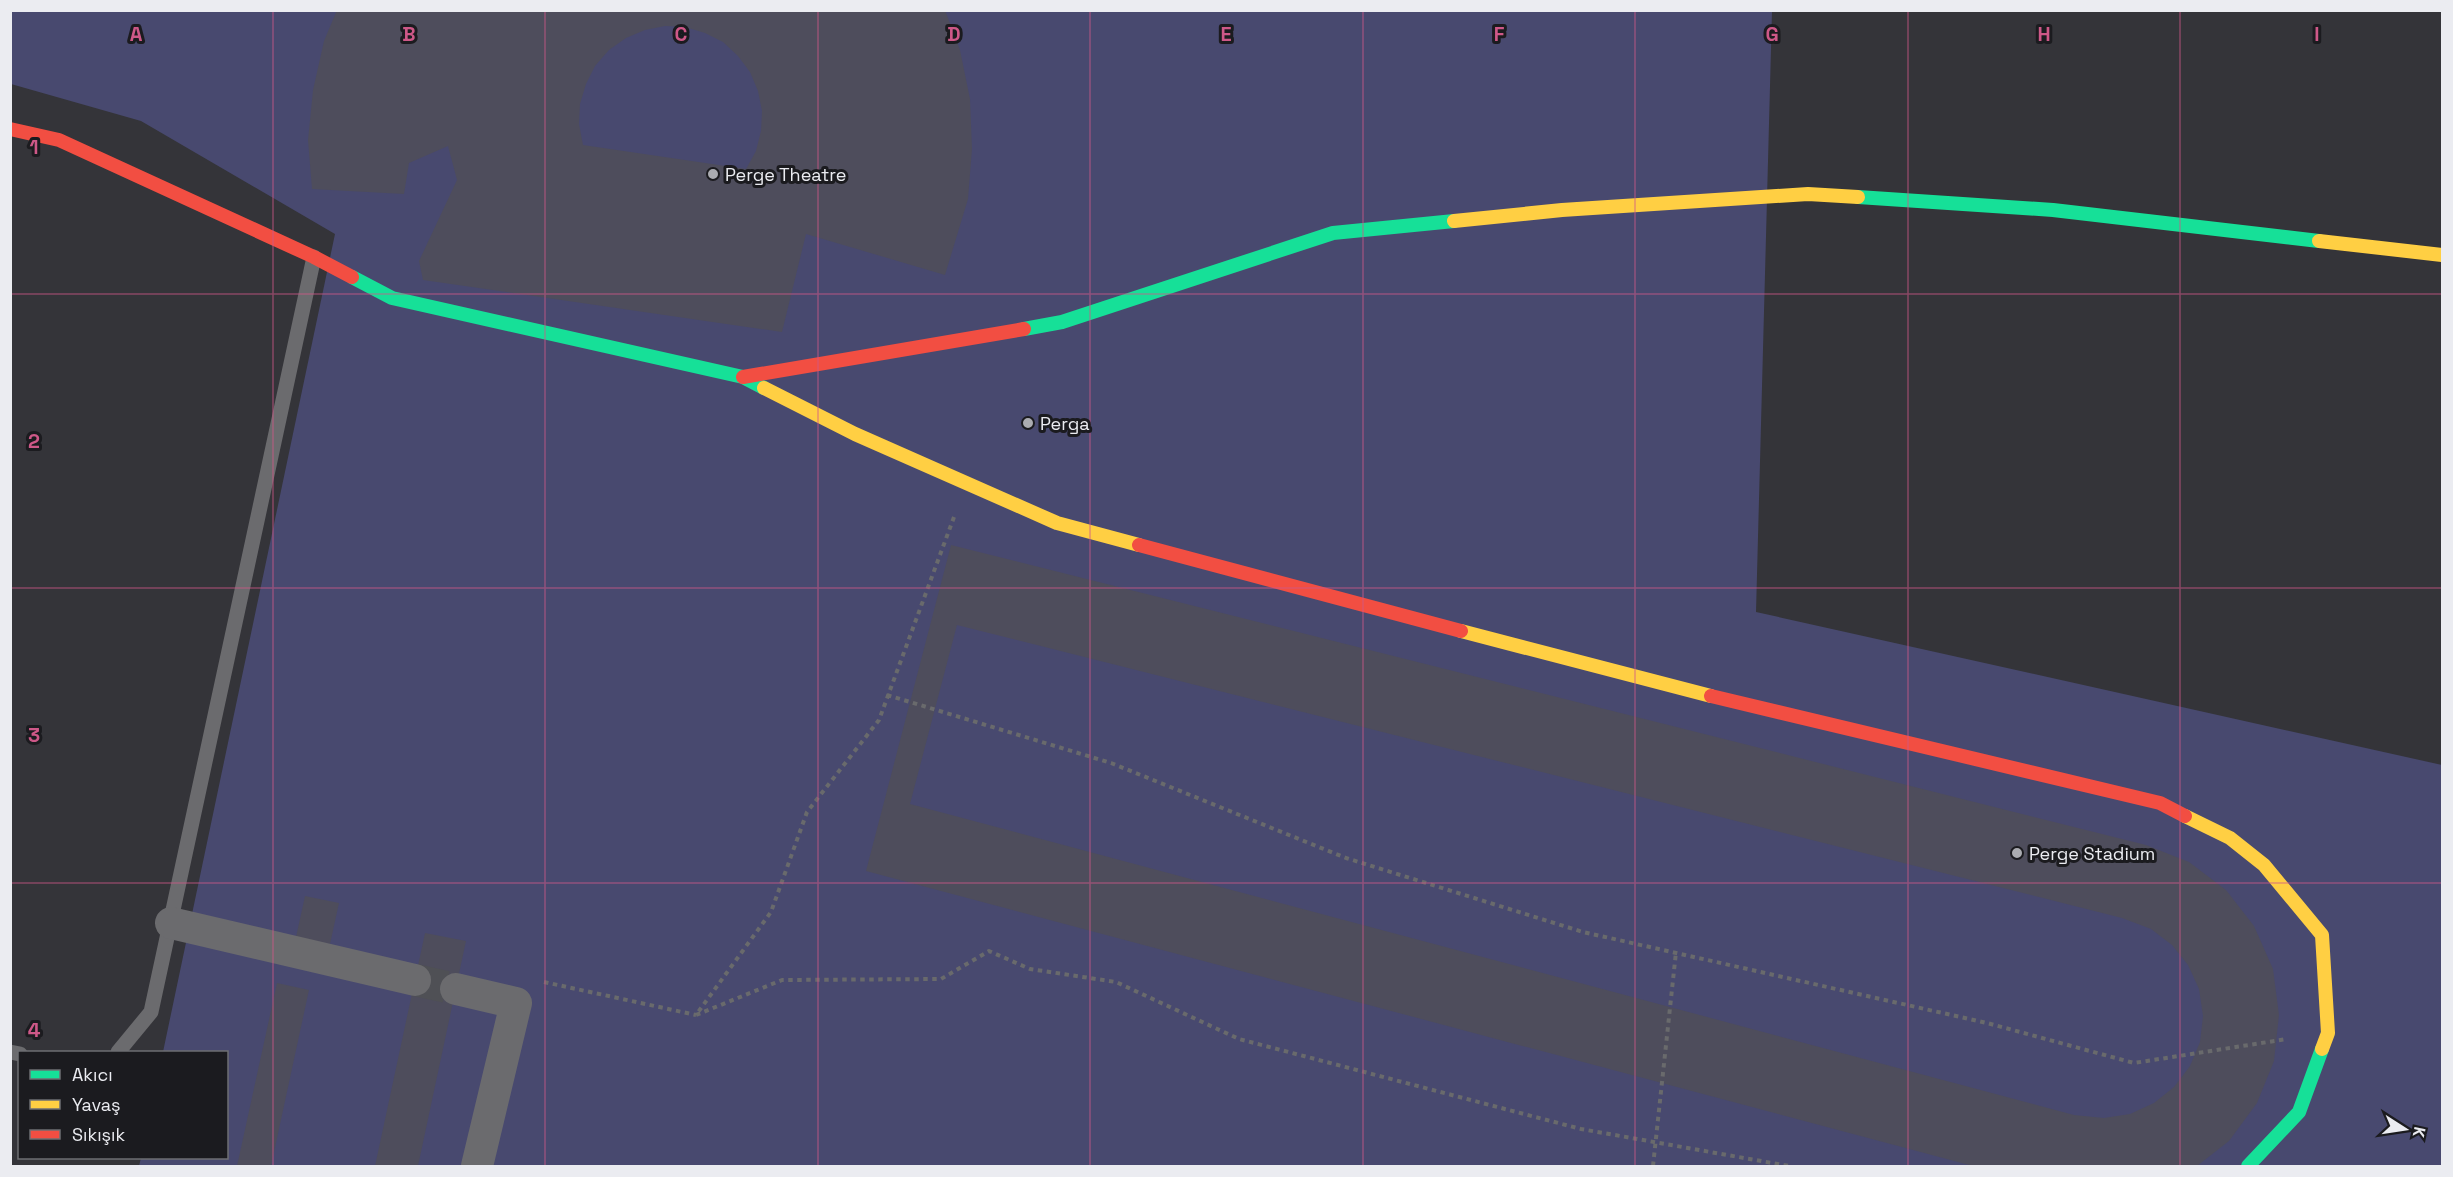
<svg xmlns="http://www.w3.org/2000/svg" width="2453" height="1177" font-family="'Space Grotesk',sans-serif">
<rect width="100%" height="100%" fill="#343439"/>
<path fill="#48496f" d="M10,11H1772L1756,612L2442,765V1166H139L141,1158H226V1052H163L335,234L141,121L11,84Z"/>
<path fill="#4e4d5c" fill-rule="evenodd" d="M337,10H945L960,50L970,99L972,149L968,199L945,275L806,234L782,332L423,280L419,261L457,180L448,146L409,163L404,194L312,189L308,140L313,90L324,41ZM665,26L685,27L705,33L723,42L738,56L750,72L758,91L762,111L761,131L756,151L746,169L583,145L579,124L580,104L586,84L595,66L609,50L626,38L645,30Z
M951,545L2146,845L2189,862L2226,890L2254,926L2273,969L2279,1015L2274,1061L2257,1103L2229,1141L2197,1166H1973L866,871ZM957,625L2122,918L2151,929L2172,945L2188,965L2199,989L2203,1016L2200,1042L2190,1066L2174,1087L2154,1103L2130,1114L2104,1118L2074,1115L910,804Z
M305,896L339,903L330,944L296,937Z
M425,933L466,941L418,1166H375Z
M277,983L309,990L271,1166H237Z"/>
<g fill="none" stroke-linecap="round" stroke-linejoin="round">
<path stroke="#4f5055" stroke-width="32" stroke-dasharray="32 16" stroke-linecap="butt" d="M415,980L456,989"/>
<path stroke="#696a6c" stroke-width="4" stroke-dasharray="4.5 4.5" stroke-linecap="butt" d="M954,517L879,720L807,812L771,912L696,1015L782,980L941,979L989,951L1030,969L1116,982L1239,1039L1581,1129L1789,1166
M887,695L1111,763L1346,858L1583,932L1987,1023L2134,1063L2287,1039
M544,982L696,1015
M1653,1166L1676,952"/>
<path stroke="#6b6b6e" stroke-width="15" d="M10,1052L20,1054
M118,1052L151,1012L314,257"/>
<path stroke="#6b6b6e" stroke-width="32" d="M171,923L415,980
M456,989L516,1003L477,1166"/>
<path stroke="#16e098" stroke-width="14" d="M1858,197L2053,210L2319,241
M352,277L392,298L743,377L764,388
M1024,329L1062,322L1333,233L1454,221
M2248,1166L2299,1112L2322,1049"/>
<path stroke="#ffcf43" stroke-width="14" d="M1454,221L1562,210L1808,194L1858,197
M2319,241L2442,255
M764,388L855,434L1057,523L1139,545
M1461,631L1711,696
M2185,816L2230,838L2264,865L2322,935L2328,1033L2322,1049"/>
<path stroke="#f24e42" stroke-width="14" d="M10,129L59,140L314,257L352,277
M743,377L1024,329
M1139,545L1461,631
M1711,696L2160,803L2185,816"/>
</g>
<path fill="none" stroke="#ce5888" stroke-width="1.5" stroke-opacity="0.55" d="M273,10V1166M545,10V1166M818,10V1166M1090,10V1166M1363,10V1166M1635,10V1166M1908,10V1166M2180,10V1166M10,294H2442M10,588H2442M10,883H2442"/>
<g fill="#abacb1" stroke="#1b1b1f" stroke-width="2">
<circle cx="713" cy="174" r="6"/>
<circle cx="1028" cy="423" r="6"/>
<circle cx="2017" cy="853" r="6"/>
</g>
<g text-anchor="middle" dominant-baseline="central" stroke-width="6" stroke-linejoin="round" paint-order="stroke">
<g font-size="18" fill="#ebecf1" stroke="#1b1b1f" text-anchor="start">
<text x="725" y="174">Perge Theatre</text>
<text x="1040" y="423">Perga</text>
<text x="2029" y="853">Perge Stadium</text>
</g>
</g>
<g font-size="20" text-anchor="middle" font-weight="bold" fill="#ce5888" stroke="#1b1b1f" stroke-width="6" stroke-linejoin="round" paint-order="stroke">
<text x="136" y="41">A</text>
<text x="409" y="41">B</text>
<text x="681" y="41">C</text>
<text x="954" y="41">D</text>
<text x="1226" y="41">E</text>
<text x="1499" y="41">F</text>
<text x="1772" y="41">G</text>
<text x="2044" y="41">H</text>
<text x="2317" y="41">I</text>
<text x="34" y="154">1</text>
<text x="34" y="448">2</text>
<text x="34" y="742">3</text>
<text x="34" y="1037">4</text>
</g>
<rect width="2453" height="1177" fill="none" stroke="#ebecf1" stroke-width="24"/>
<rect x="18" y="1051" width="210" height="108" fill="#1b1b1f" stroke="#6e6f73" stroke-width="1.5"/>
<rect x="30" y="1070" width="30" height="9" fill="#16e098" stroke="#6e6f73" stroke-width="1.5"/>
<text x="72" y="1081" font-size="18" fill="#ebecf1">Akıcı</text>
<rect x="30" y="1100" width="30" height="9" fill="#ffcf43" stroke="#6e6f73" stroke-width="1.5"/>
<text x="72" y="1111" font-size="18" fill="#ebecf1">Yavaş</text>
<rect x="30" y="1130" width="30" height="9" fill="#f24e42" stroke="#6e6f73" stroke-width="1.5"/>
<text x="72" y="1141" font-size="18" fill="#ebecf1">Sıkışık</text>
<g transform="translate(2405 1129) rotate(102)" stroke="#1b1b1f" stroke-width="4.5" paint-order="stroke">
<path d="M0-4.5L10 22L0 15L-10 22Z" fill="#ebecf1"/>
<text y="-9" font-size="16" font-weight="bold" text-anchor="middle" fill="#ebecf1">K</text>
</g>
</svg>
